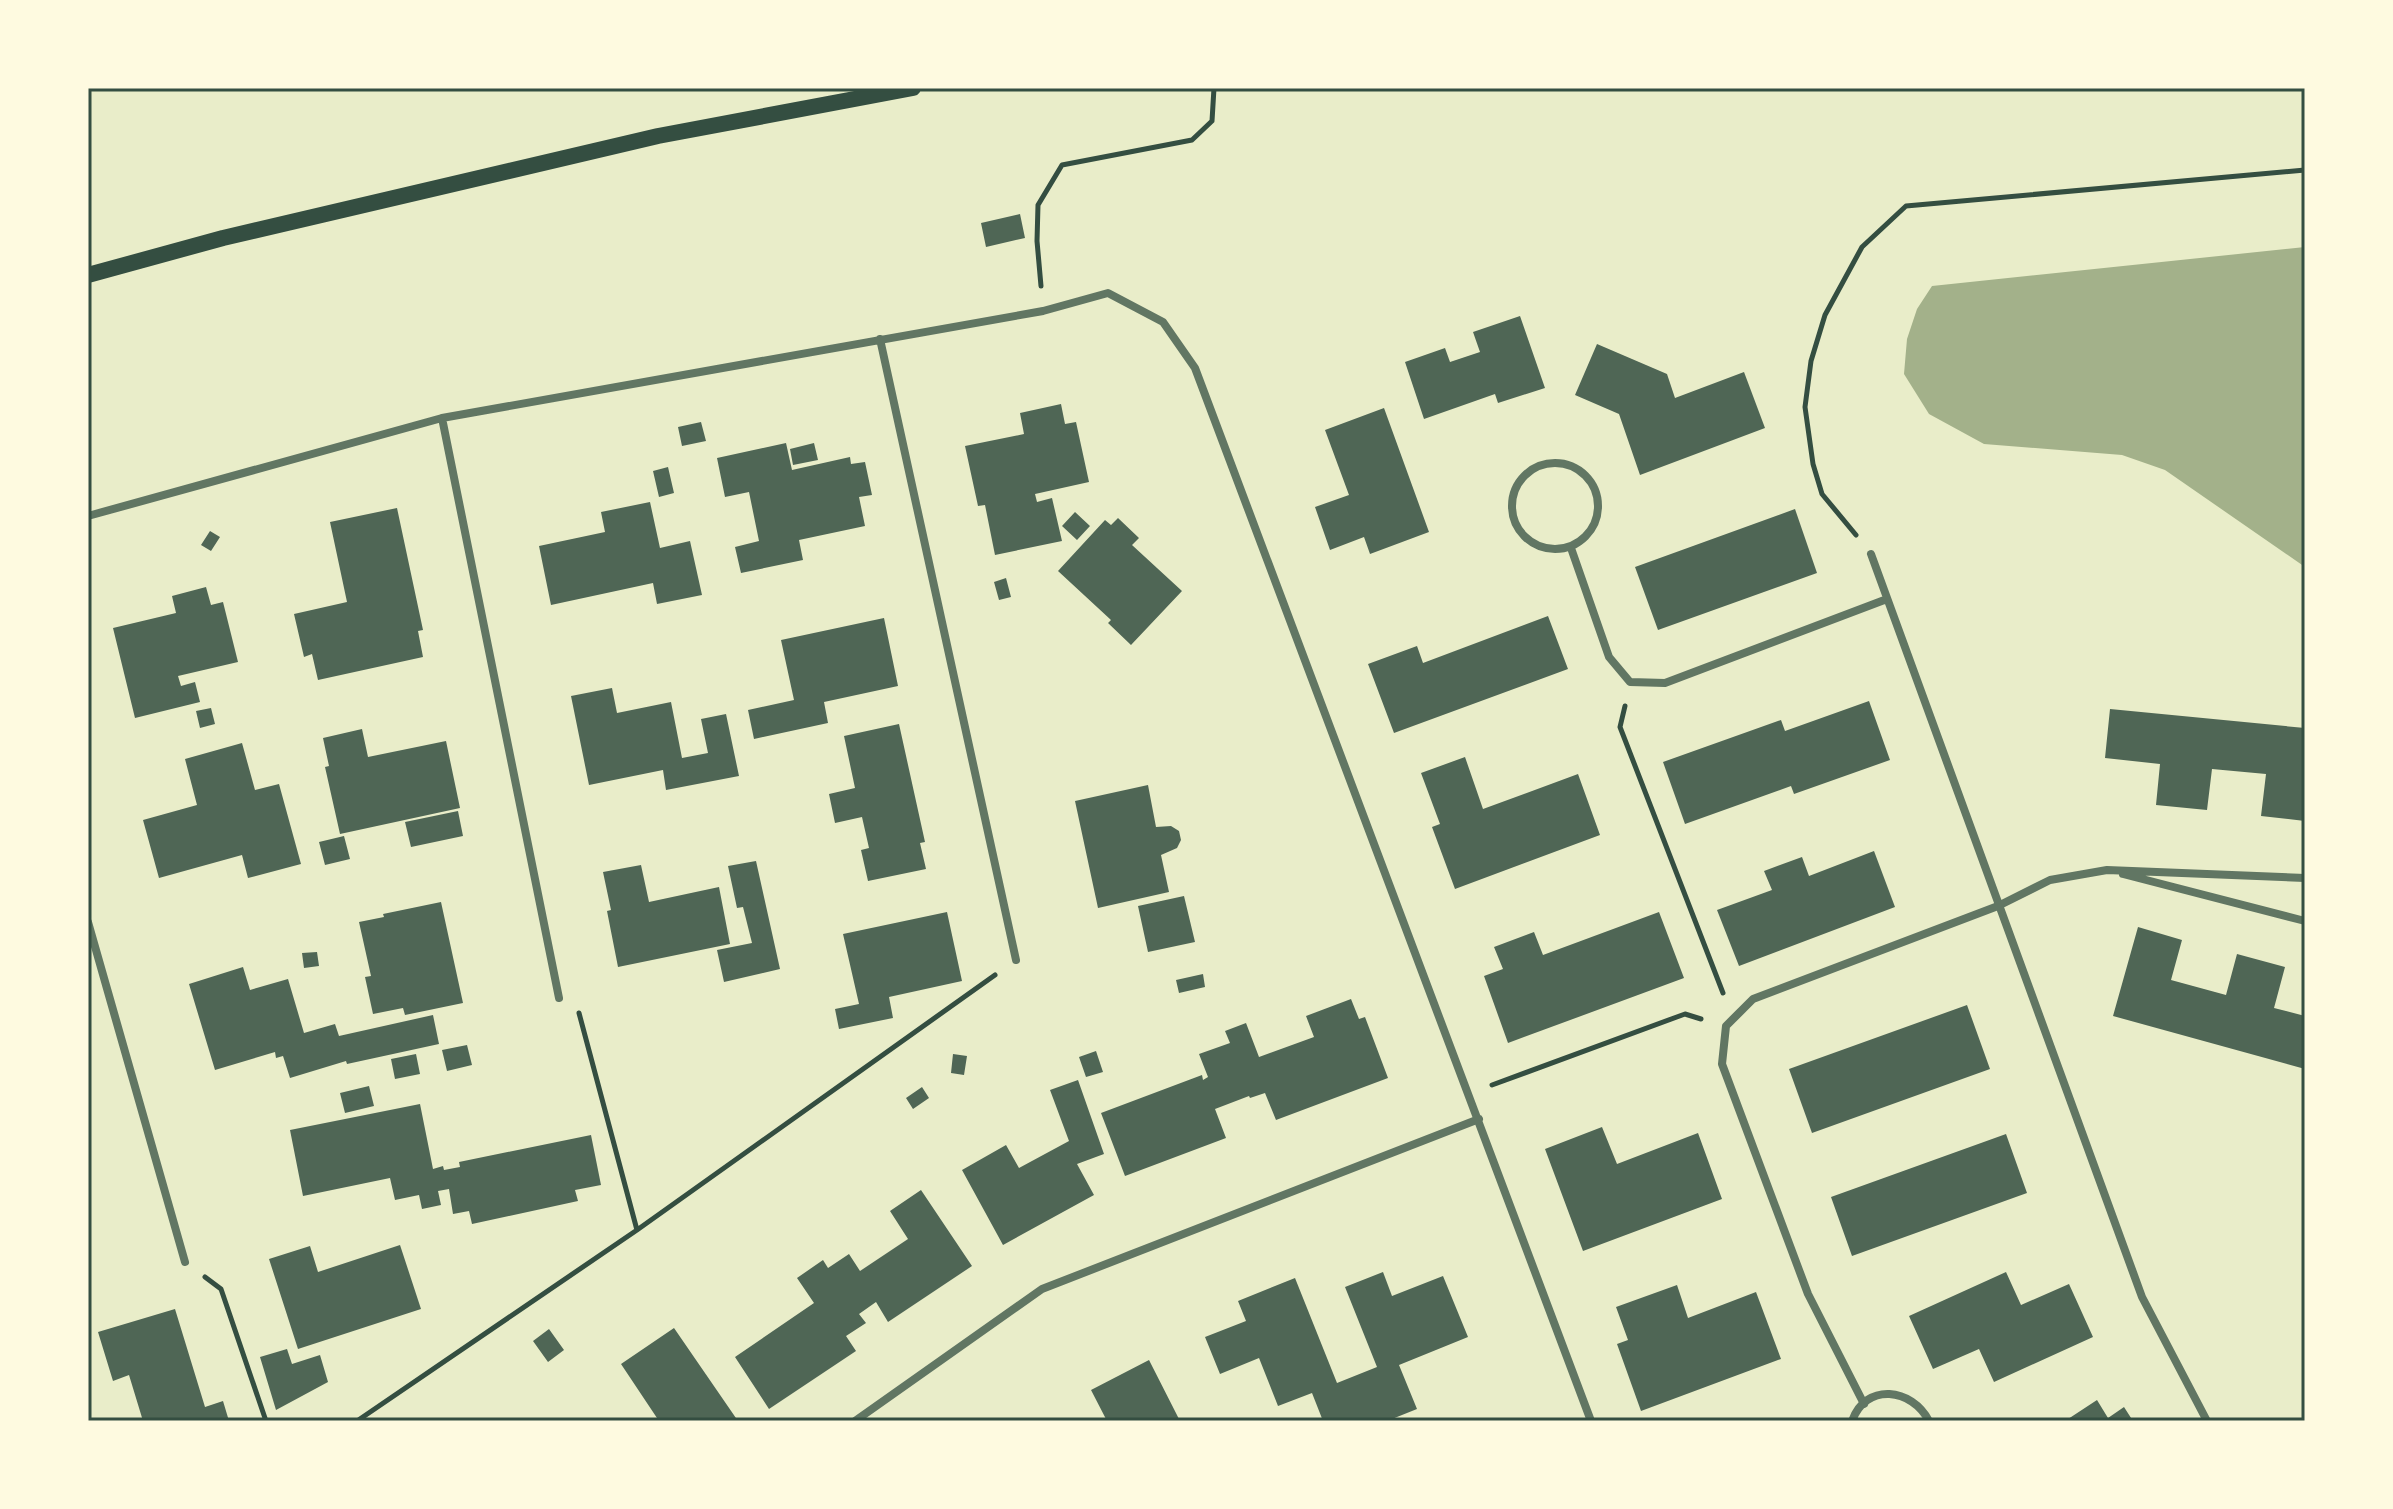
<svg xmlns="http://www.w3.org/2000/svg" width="2393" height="1509" font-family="'PT Sans Narrow',sans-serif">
<rect width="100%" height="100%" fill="#e9edc9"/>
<path fill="#a3b18a" d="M2305,247V567L2165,470L2122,455L1984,444L1929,414L1904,374L1907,339L1917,309L1932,286Z"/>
<path fill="#4f6655" d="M1020,214L1025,238L986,247L981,223Z
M1520,316L1545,388L1498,403L1495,394L1424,419L1405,362L1445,348L1450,362L1480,352L1473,332Z
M1597,344L1667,374L1675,398L1744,372L1765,428L1640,475L1619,414L1575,395Z
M1061,404L1065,424L1076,422L1089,482L1035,494L1037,502L1052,498L1062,541L995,555L985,505L978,506L965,446L1024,434L1020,413Z
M1384,408L1429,532L1370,554L1364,537L1330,550L1315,507L1349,495L1325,430Z
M701,422L706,441L682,446L678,427Z
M786,443L792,470L850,457L851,464L865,462L872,495L859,497L865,526L799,540L803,560L741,573L735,547L759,541L749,492L725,497L717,458Z
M814,443L818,460L793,465L790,449Z
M668,467L674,493L659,497L653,471Z
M650,502L660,548L690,541L702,595L657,604L653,583L551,605L539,546L605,532L601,512Z
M397,508L423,630L418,631L423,657L318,680L312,654L304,657L294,614L347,602L330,522Z
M1795,509L1817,573L1658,630L1635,567Z
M1075,512L1090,526L1077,540L1062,526Z
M1118,518L1139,538L1132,545L1182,591L1131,645L1108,623L1111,620L1058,571L1105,520L1111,525Z
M210,531L220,537L211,551L201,545Z
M1006,578L1011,597L999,600L994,582Z
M206,587L211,605L223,602L238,662L178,676L181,686L195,682L200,702L135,718L113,628L176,613L172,596Z
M1548,616L1568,669L1394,733L1368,664L1417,646L1423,663Z
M884,618L898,686L824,702L828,723L754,739L748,710L794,700L781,640Z
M612,688L617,713L671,702L682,758L708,753L701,719L726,714L739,776L666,790L663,770L589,785L571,696Z
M1869,701L1890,760L1794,794L1791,786L1685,824L1663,762L1781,720L1785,731Z
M211,708L215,724L200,728L196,711Z
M2110,709L2305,728V821L2261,816L2266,774L2212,769L2207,810L2156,805L2160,764L2105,758Z
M899,724L925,842L920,843L926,869L868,881L861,850L869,848L862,817L835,823L829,794L855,788L844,736Z
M362,729L368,757L446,741L460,808L340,834L325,767L329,766L323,738Z
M242,743L255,790L279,784L301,864L248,878L242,855L159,878L143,820L197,805L185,759Z
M1465,757L1483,809L1578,774L1600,835L1455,889L1432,827L1440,824L1421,773Z
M1148,785L1156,827L1171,826L1179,831L1181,840L1177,848L1161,855L1169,892L1098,908L1075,801Z
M458,811L463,836L411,847L405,822Z
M344,836L350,859L325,865L319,842Z
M1874,851L1895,907L1739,966L1717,910L1772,890L1764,871L1802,857L1809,876Z
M756,861L780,969L724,982L717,950L752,943L743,907L737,908L728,866Z
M641,865L649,902L719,887L730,944L618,967L607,911L611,910L603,872Z
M1184,896L1195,942L1148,952L1138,906Z
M441,902L463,1003L405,1015L403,1008L373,1014L365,977L371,976L359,922L384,917L383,914Z
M947,912L962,981L889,997L893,1018L839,1029L835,1009L859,1004L843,934Z
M1659,912L1684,978L1508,1043L1484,976L1503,969L1494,947L1534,932L1543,955Z
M2138,927L2182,940L2171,980L2226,995L2237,954L2285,967L2274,1008L2305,1016V1069L2113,1016Z
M317,952L319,966L304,968L302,953Z
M243,967L250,990L288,979L304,1033L335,1024L339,1036L433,1015L439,1044L347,1064L346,1061L290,1078L283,1056L276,1058L275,1052L215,1070L189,984Z
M1203,974L1205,987L1179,993L1176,980Z
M1351,999L1359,1019L1365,1017L1388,1078L1276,1120L1265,1093L1250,1098L1249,1096L1215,1109L1226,1138L1125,1176L1101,1113L1202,1075L1203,1080L1208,1077L1199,1054L1230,1043L1225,1031L1246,1023L1259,1057L1314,1037L1306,1016Z
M1967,1005L1990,1069L1812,1133L1789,1069Z
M467,1045L472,1065L447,1071L442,1050Z
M1096,1051L1103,1072L1086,1077L1079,1057Z
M416,1054L420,1074L395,1079L391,1059Z
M953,1054L967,1056L964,1075L951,1073Z
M1078,1080L1104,1154L1077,1164L1094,1195L1003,1245L962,1170L1006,1145L1019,1168L1069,1141L1050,1090Z
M369,1086L374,1106L345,1113L340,1093Z
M922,1087L929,1098L913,1109L906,1098Z
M420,1104L433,1169L443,1166L444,1170L460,1167L459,1162L591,1135L601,1185L575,1190L578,1201L472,1224L469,1211L453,1214L449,1189L438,1191L441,1205L422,1209L419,1195L395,1200L390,1178L303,1196L290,1130Z
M1602,1127L1617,1164L1698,1133L1722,1199L1583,1251L1545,1149Z
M2006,1134L2027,1193L1852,1256L1831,1197Z
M921,1190L972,1266L888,1322L876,1302L859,1314L866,1323L846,1336L856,1351L769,1409L735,1357L814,1303L797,1278L823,1260L828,1268L849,1254L860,1271L908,1239L890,1211Z
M400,1245L421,1309L298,1349L269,1259L310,1246L318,1272Z
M1383,1272L1392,1296L1443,1276L1468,1337L1399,1365L1417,1409L1387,1421H1323L1312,1393L1278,1406L1259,1358L1220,1374L1205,1337L1246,1321L1238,1301L1295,1278L1337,1383L1377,1367L1345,1287Z
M2006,1272L2021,1305L2069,1284L2093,1337L1994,1382L1979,1349L1933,1369L1909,1316Z
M1677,1285L1688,1318L1756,1292L1781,1359L1641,1411L1617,1344L1628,1340L1616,1307Z
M175,1309L205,1407L223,1401L229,1421H143L129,1375L113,1381L98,1332Z
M674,1328L738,1421H659L621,1364Z
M549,1329L564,1350L548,1362L533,1341Z
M287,1349L292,1364L320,1355L328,1382L276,1410L260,1357Z
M1149,1360L1180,1421H1107L1091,1390Z
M2097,1400L2108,1418L2124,1407L2133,1421H2065Z"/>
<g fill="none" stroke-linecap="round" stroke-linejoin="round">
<path stroke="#344e41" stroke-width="5" d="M1041,286L1037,241L1038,205L1062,165L1192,140L1212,121L1214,88
M1856,535L1822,494L1813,464L1805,407L1811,361L1825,315L1862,247L1906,206L2305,170
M1625,706L1620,727L1723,993
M579,1013L637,1230
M1492,1085L1685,1014L1701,1019
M205,1277L221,1289L266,1421
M357,1421L637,1230L995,975"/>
<path stroke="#617663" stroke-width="8" d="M880,339L1016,960
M442,418L559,998
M1512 506a43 43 0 1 1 86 0a43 43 0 1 1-86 0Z
M88,516L442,418L1043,311L1108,293L1163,322L1195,368L1591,1421
M1571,548L1609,657L1630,682L1665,683L1887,599
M1871,554L2142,1297L2207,1421
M2123,874L2305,921
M88,922L185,1262
M1864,1404L1808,1294L1722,1064L1726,1026L1753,999L1998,906L2050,880L2107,870L2305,878
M855,1421L1042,1289L1479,1119
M1852,1421C1866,1382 1912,1388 1929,1421"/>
<path stroke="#344e41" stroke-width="16" d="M88,275L223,238L658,136L913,88"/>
</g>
<rect width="2393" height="1509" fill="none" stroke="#fefae0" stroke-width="180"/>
<rect x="90" y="90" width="2213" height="1329" fill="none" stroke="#344e41" stroke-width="3"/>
</svg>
